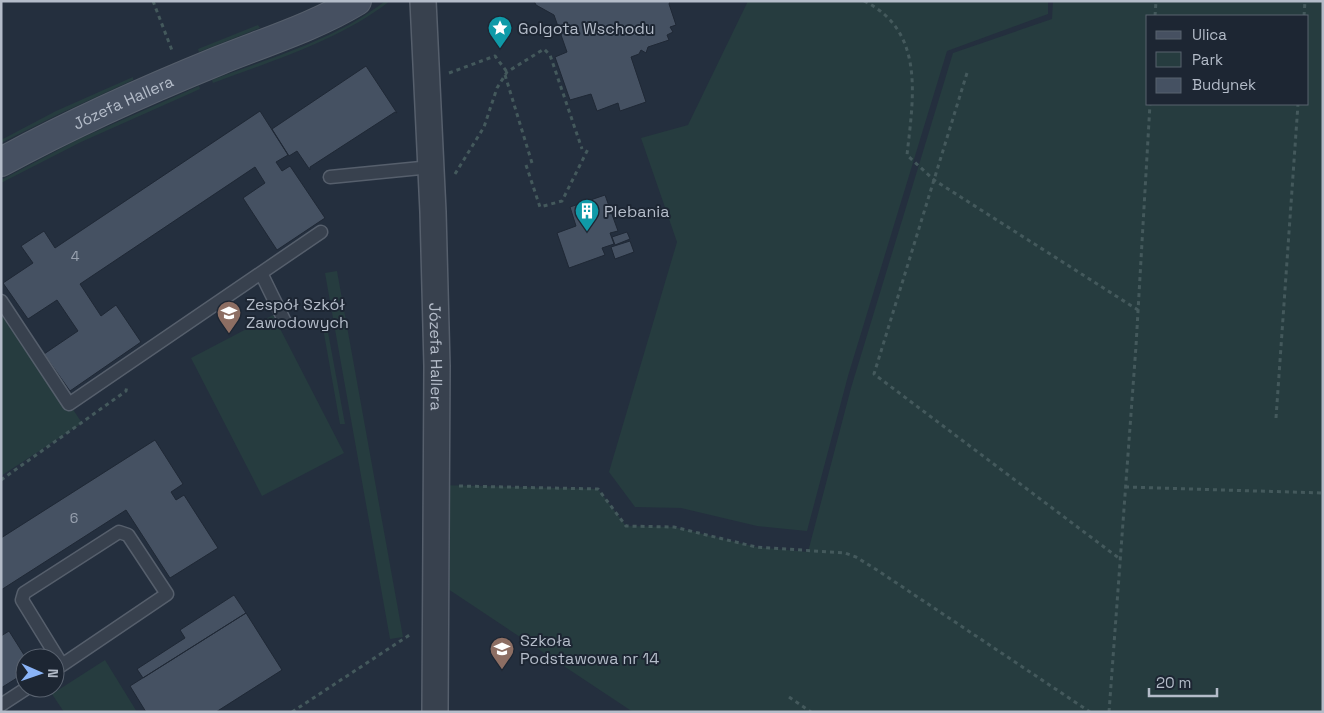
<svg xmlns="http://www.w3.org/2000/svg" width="1324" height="713" font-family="'Space Grotesk',sans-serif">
<rect width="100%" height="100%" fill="#242f3e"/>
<path fill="#263c3f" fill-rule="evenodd" d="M385,1H390C338,41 274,60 213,83L212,80C269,58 336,40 385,1Z
M748,1H1048V14L947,51L848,376L807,531L757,526L681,508L635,507L609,472L677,242L641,138L688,125Z
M1053,1H1323V712H633L436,581L437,485L598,489L626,526L674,527L756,547L808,552L851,388L953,53L1052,19ZM1148,16H1308V104H1148Z
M258,25L260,28L199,52L198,49Z
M133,77V80L59,114L1,143V140L56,111Z
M199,86L200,89L81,142L1,183V180L79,139Z
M337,271L403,637L390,639L325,273Z
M1,301L82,423L1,476Z
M273,315L344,453L262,496L191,358Z
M327,327L345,424H340L323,328Z
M105,660L137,712H64L52,694Z"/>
<path fill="#455162" stroke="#1f2835" d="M534,1H670L669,4L676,25L670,27L673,32L667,35L669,40L648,47L646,53L641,50L639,54L631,57L646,102L620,111L618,103L597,111L591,94L570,100L555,57L567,52L554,15L536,5Z
M366,66L397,113L395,112L310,167V170L297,151L289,156L272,129Z
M260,111L288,155L276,162L282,171L290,166L325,218L277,250L243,198L265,183L255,167L80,284L101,316L116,305L141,342L70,391L44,354L78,331L57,300L28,319L3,283L33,263L21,246L44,231L55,248Z
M605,195L618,231L610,233L614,244L602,248L605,255L569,268L557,233L576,226L570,207Z
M627,232L630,239L615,245L612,237Z
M630,241L634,252L615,259L611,247Z
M155,440L183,484L171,492L176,500L184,495L218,548L170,578L126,510L1,590V538Z
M234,595L246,613L143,678L137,669L185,638L180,630Z
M246,613L282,670L216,712H146L130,686Z
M9,631L26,658H25V673L1,688V636Z"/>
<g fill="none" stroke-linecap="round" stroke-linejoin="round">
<defs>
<path id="service" d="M330,177L431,167
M261,273L284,320
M1,301L69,404L321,232
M55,669L62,665L167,594L128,535L119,532L24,593L22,600L62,665
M1,705L27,688"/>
<g id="minor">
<path id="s1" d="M423,1L433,212L437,366L435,712"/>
</g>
<g id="secondary">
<path id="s2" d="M1,162C71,124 144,91 218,61C265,42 314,27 357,1"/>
</g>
</defs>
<use href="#service" stroke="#565f6c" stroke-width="15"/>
<use href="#minor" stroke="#565f6c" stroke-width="28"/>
<use href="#secondary" stroke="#565f6c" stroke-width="30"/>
<path stroke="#44595c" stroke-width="3" stroke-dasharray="4 4" stroke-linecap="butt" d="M153,1L173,53
M864,1C926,31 913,99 907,155L934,180L1138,310
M1155,16L1156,1
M1304,16L1305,1
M449,73L495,56L507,72
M967,73L874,374L1120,559
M505,75L532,163
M526,165L540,207L562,201L589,147
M455,174L484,127L497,88L507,72L544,49L550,55L582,149
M1276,418L1298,104
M1,480L126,391L127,385
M459,486L598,489L626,526L674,527L756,547L845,553L856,557L877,570L1090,712
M1125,487L1323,493
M789,697L811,712
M292,712L411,634
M1109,712L1136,346L1150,104"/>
<use href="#service" stroke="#38414e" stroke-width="12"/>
<use href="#minor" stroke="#38414e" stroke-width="25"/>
<use href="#secondary" stroke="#465061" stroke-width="28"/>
</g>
<defs>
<symbol id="sight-pin" viewBox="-11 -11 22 30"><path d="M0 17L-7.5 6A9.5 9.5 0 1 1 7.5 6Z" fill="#0f9aa8" stroke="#1d2633"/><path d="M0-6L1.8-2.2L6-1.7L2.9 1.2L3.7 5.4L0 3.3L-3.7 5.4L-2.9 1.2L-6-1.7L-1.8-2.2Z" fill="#fff"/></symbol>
<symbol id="building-pin" viewBox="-11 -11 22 30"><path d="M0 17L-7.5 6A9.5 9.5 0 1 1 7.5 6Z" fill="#0f9aa8" stroke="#1d2633"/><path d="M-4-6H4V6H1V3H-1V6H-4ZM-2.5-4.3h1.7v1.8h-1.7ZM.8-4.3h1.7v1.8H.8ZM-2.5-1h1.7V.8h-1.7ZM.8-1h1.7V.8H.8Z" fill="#fff"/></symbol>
<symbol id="school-pin" viewBox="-11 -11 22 30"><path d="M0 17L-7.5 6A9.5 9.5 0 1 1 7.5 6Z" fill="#8d6e63" stroke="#1d2633"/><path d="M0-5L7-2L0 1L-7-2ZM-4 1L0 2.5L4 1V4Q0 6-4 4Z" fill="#fff"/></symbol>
</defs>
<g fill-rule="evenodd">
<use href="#sight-pin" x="486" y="14" width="28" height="38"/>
<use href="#building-pin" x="573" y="197" width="28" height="38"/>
<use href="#school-pin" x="215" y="299" width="28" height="38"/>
<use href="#school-pin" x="488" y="635" width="28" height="38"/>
</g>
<g text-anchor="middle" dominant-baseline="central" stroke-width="4" stroke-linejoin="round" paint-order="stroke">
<g font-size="14" fill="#98a1af">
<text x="75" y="256">4</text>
<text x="74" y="518">6</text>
</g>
<g font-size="16" fill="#b4bcc9" stroke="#1d2633" text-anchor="start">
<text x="518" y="28">Golgota Wschodu</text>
<text x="604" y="211">Plebania</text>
<text x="246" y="304">Zespół Szkół<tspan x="246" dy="18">Zawodowych</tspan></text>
<text x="520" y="640">Szkoła<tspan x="520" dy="18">Podstawowa nr 14</tspan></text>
</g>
<g font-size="16" fill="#b4bcc9" stroke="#1d2633">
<text stroke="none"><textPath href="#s2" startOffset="136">Józefa Hallera</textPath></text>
<text stroke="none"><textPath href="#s1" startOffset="356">Józefa Hallera</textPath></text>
</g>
</g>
<rect width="1324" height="713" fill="none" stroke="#b4bcc9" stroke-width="5"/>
<rect x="1146" y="15" width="162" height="90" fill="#1d2633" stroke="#59626f"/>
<rect x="1156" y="31" width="25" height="8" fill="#465061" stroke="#59626f"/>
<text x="1192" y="40" font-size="15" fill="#b4bcc9">Ulica</text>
<rect x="1156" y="52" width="25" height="15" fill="#263c3f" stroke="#59626f"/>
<text x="1192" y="65" font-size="15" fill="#b4bcc9">Park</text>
<rect x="1156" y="78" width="25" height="15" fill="#455162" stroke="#59626f"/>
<text x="1192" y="90" font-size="15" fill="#b4bcc9">Budynek</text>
<g transform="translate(40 673) rotate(92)"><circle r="24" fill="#1d2633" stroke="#59626f"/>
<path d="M0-4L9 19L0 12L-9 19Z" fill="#8ab4f8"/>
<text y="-8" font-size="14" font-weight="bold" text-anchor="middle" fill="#b4bcc9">N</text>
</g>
<path d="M1149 688v8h68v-8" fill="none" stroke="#b4bcc9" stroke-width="2.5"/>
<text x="1156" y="688" font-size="15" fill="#b4bcc9" stroke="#1d2633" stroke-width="4" paint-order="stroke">20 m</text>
</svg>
